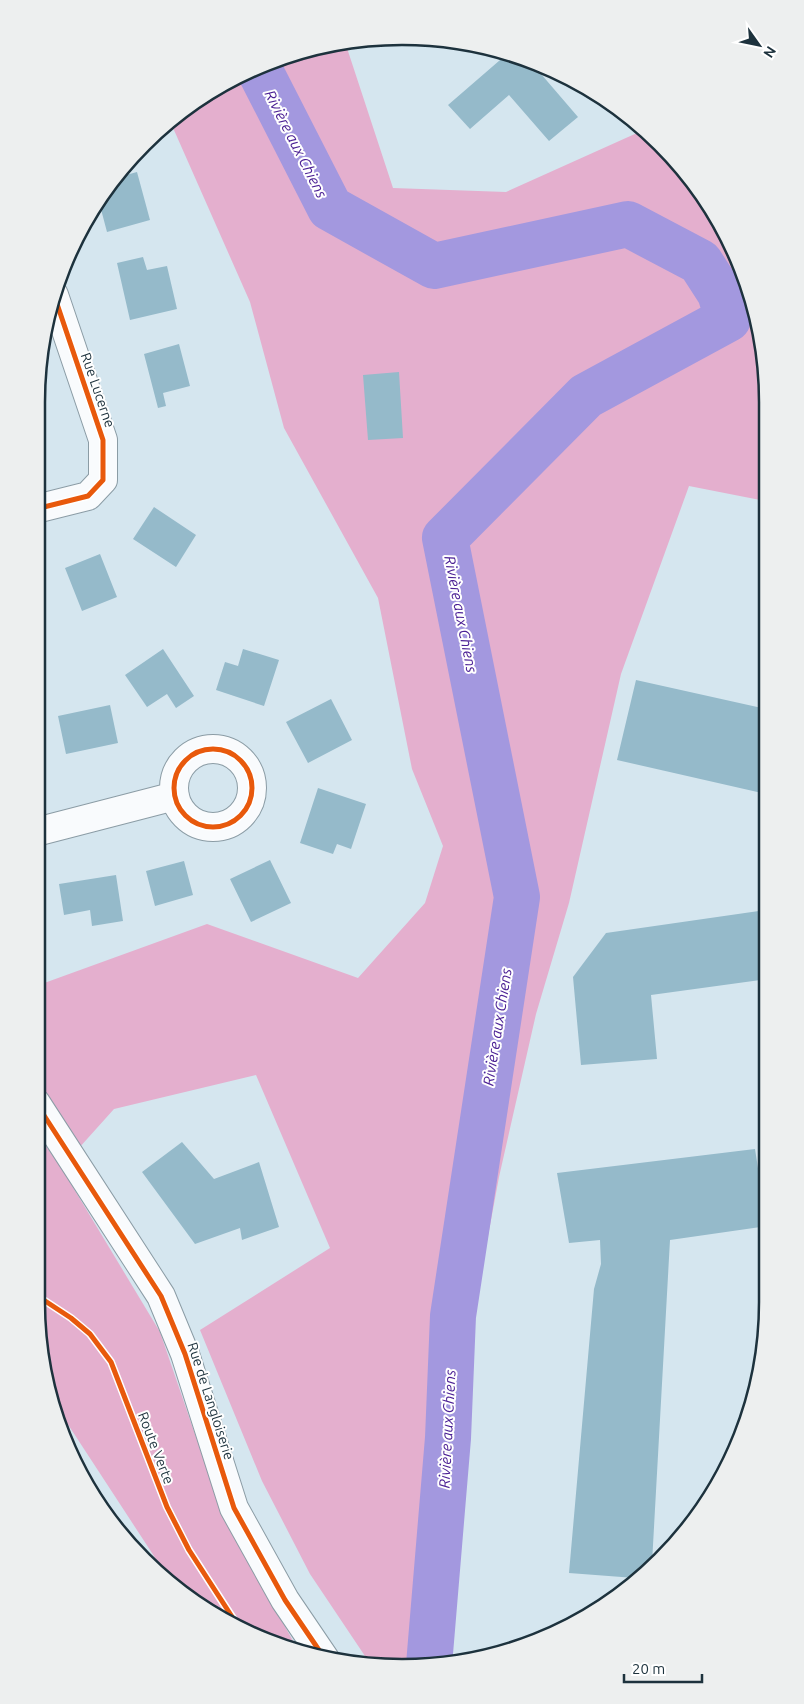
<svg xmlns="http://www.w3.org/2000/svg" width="804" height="1704" font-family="Ubuntu,sans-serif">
<rect width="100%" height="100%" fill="#d5e6ef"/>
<path fill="#e4afce" d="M345,42L393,188L506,192L637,133L653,140L692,179L740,262L765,354V501L689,486L621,674L569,903L536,1014L499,1177L408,1667L371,1665L310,1574L262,1481L200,1330L330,1248L256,1075L114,1109L70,1158L36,1106V986L207,924L358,978L425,903L443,846L412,769L378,598L284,428L250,302L170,121L199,98L262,64L330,43Z
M36,1132L62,1169L160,1332L223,1516L297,1648L219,1619L167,1576L52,1400L36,1302Z"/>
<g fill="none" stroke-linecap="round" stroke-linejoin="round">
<path stroke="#a398df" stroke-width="46" d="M256,67L261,73L330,208L434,266L628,224L700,262L720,293L728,319L586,396L445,538L517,897L453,1316L448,1438L429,1665"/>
</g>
<path fill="#95baca" d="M507,54L529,60L578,117L549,141L509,95L470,129L448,105Z
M137,172L150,220L107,232L98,198L115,178Z
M143,257L147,270L167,266L177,309L130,320L117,263Z
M179,344L190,386L163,393L166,406L158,408L144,354Z
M399,372L403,438L368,440L363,375Z
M154,507L196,535L176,567L133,539Z
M100,554L117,597L82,611L65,568Z
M163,649L194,696L176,708L167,694L147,707L125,675Z
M243,649L279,660L264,706L216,690L225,662L238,666Z
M636,680L766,709V794L617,760Z
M331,699L352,740L308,763L286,722Z
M110,705L118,743L66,754L58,716Z
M318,788L366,804L351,849L337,844L333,854L300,843Z
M270,860L291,903L251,922L230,879Z
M184,861L193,895L155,906L146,871Z
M116,875L123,921L92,926L90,910L64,915L59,884Z
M766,910L767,979L651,995L657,1059L581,1065L573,977L606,933Z
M182,1142L214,1179L259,1162L279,1227L242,1240L240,1228L195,1244L142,1172Z
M755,1149L767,1226L670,1240L652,1563L635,1578L569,1573L594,1289L601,1264L600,1240L569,1243L557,1173Z"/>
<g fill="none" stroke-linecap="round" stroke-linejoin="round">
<defs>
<path id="minor" d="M36,509L88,496L103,480V440L54,295
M174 788a39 39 0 1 1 78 0a39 39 0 1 1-78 0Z
M36,832L175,796
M36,1103L161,1296L185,1354L234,1508L285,1600L325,1659"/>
</defs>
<use href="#minor" stroke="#8b9ca5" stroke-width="30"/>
<use href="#minor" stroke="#f9fbfd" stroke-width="28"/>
<defs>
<path id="cycleway" d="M36,509L88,496L103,480V440L54,295
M174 788a39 39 0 1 1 78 0a39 39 0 1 1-78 0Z
M36,1103L161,1296L185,1354L234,1508L285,1600L325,1659
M36,1295L71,1318L90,1334L111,1362L167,1507L189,1550L238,1626"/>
</defs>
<use href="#cycleway" stroke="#fff" stroke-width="8"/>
<use href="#cycleway" stroke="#e8590c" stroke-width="5"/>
</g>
<g text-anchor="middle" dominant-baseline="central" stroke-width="4" stroke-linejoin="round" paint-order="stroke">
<g font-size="14" fill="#1d323d" stroke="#fff">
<text transform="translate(98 390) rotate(71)">Rue Lucerne</text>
<text transform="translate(211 1401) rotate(72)">Rue de Langloiserie</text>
<text transform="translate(156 1448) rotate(69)">Route Verte</text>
</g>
<g font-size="15" font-style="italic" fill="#4b2094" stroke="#fff">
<text transform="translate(296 144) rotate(63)">Rivière aux Chiens</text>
<text transform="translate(461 614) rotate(79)">Rivière aux Chiens</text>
<text transform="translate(497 1027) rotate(-81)">Rivière aux Chiens</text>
<text transform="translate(447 1429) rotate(-87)">Rivière aux Chiens</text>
</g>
</g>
<path d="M0 0H804V1704H0ZM402 45H402A357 357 0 0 1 759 402V1302A357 357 0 0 1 402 1659H402A357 357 0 0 1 45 1302V402A357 357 0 0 1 402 45Z" fill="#edefef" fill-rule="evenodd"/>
<path fill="none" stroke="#1d323d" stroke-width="2.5" d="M402 45H402A357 357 0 0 1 759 402V1302A357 357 0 0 1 402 1659H402A357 357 0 0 1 45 1302V402A357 357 0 0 1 402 45Z"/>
<g transform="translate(759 45) rotate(123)" stroke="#ffffff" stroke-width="4" paint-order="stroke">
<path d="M0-4L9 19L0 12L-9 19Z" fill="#1d323d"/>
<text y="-8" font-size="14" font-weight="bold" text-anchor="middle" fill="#1d323d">N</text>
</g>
<path d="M624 1674v8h78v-8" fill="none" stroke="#1d323d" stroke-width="2.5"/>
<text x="632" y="1674" font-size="15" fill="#1d323d" stroke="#ffffff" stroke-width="4" paint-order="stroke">20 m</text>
</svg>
